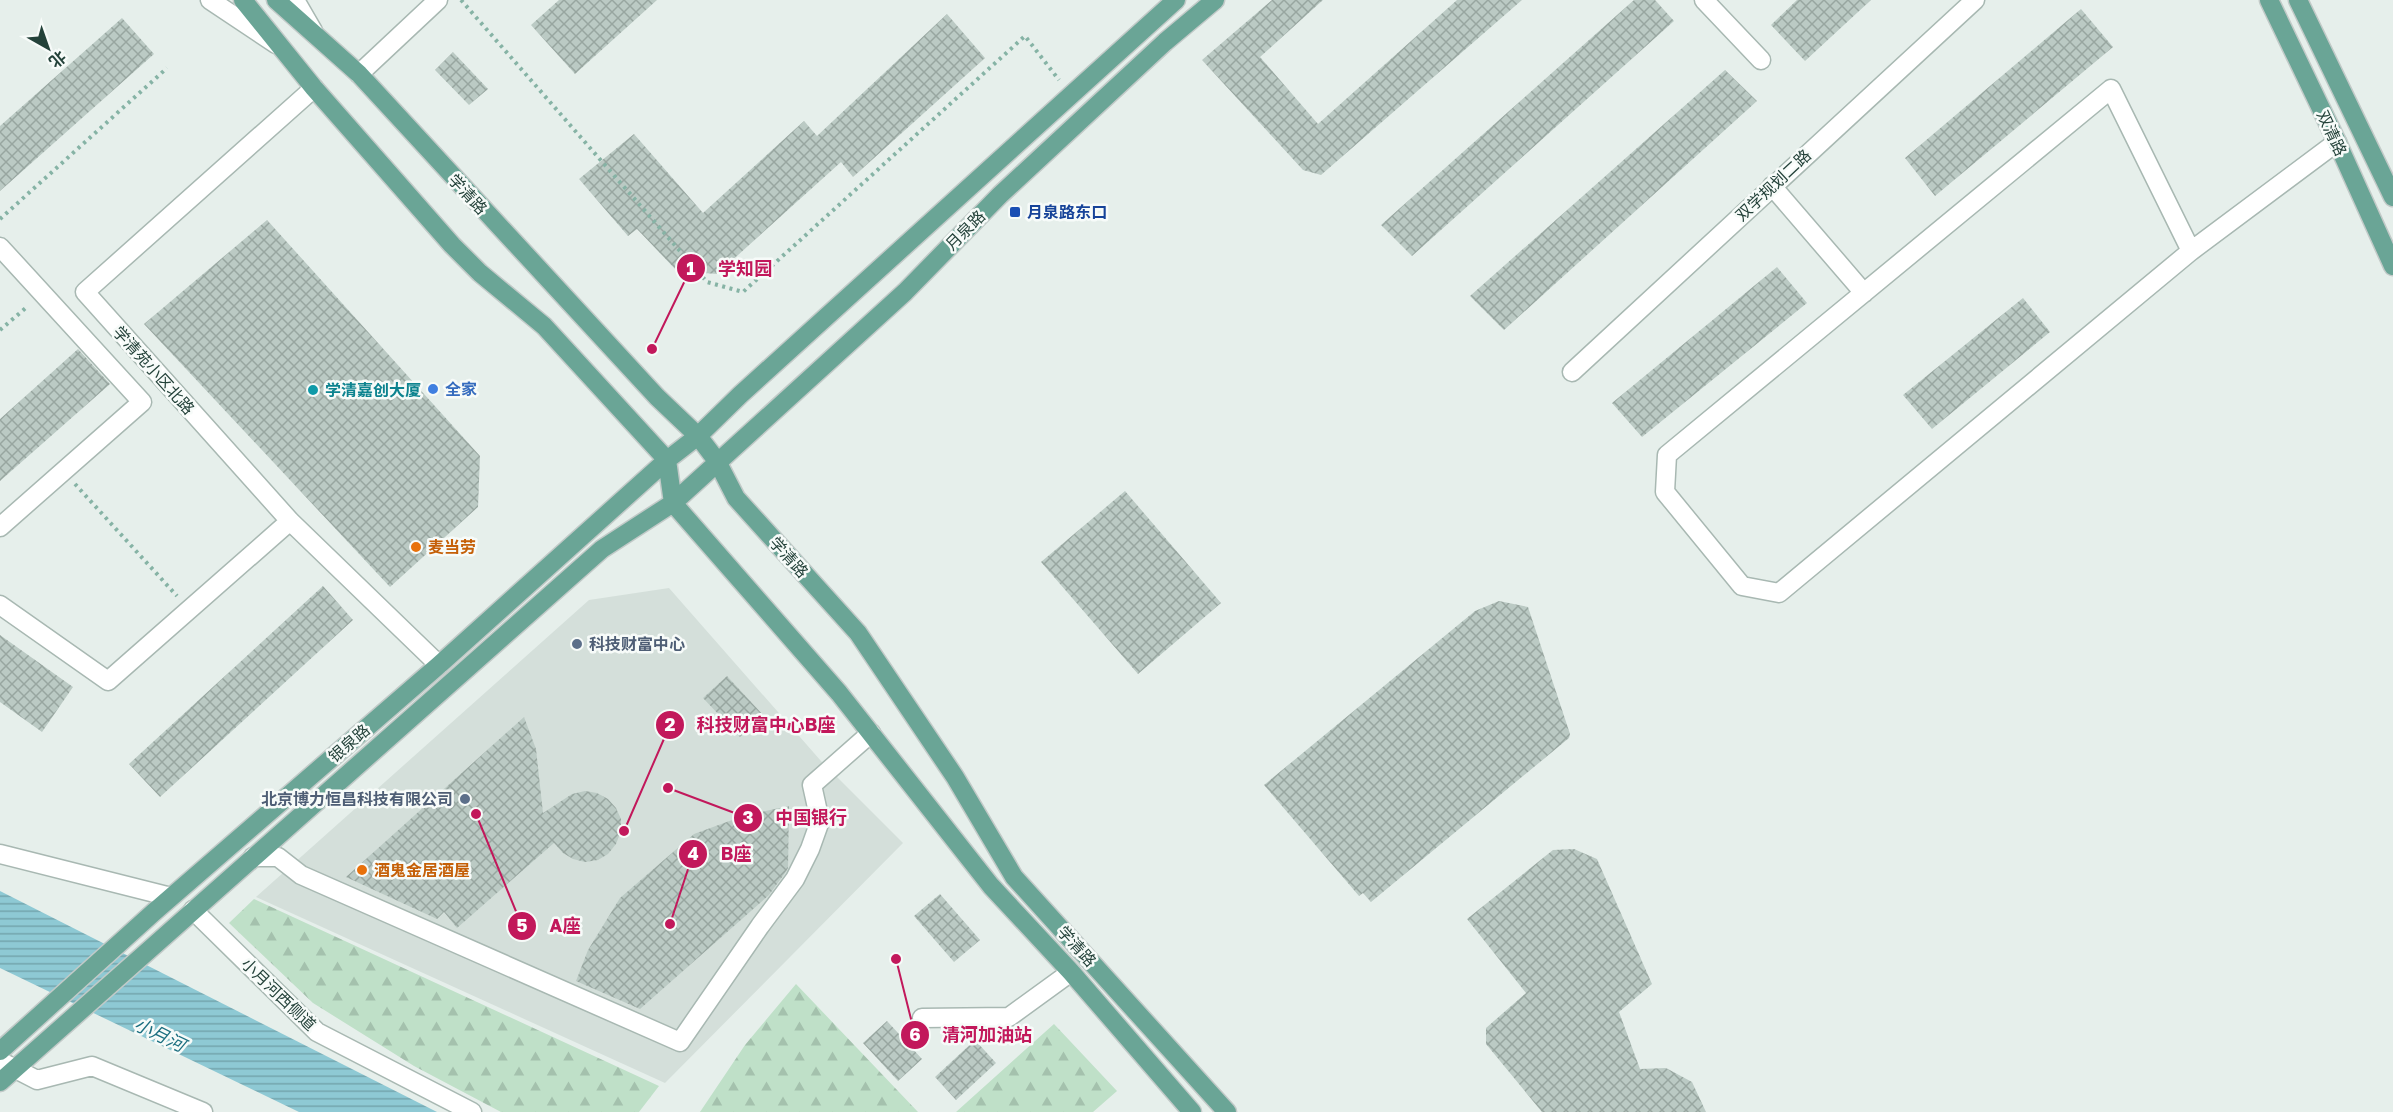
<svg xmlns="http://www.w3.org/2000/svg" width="2393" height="1112" font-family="'Golos Text','Noto Sans SC',sans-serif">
<defs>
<pattern id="forest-firs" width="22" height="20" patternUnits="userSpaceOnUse" patternTransform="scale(1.5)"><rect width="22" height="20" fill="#bfe0c8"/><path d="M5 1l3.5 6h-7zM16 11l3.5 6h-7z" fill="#a4c1ad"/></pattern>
<pattern id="water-rules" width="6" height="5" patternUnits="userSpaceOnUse" patternTransform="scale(1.5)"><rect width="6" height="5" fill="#8ec9d4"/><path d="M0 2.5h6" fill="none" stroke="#74a5ad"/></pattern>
<pattern id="building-cross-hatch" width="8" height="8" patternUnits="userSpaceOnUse" patternTransform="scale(1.5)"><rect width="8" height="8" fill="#bbcac4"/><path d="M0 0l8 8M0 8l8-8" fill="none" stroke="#98a6a0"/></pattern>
</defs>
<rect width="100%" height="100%" fill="#e6efeb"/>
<path fill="#d4dfda" d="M669,588L821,761L903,843L665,1083L256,897L589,600Z"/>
<path fill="url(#forest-firs)" d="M254,899L659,1086L639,1112H501L414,1066L313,1003L229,923Z
M796,984L918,1112H700L745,1045Z
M1054,1024L1117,1091L1093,1112H956Z"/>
<path fill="url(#water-rules)" d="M0,891L437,1112H299L0,968Z"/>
<path fill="url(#building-cross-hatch)" d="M559,0H657L575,74L531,25Z
M1272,0H1323L1260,57L1318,124L1457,0H1522L1321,175L1303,170L1202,60Z
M1634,0H1655L1674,21L1412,256L1381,225Z
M1797,0H1871L1805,61L1771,25Z
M2081,9L2113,47L1935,196L1905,158Z
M947,14L985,58L853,177L841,162L717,274L677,271L637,229L628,236L579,179L634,134L703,213L804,121L817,136Z
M122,18L154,54L0,191V126Z
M453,52L488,89L469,105L435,70Z
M1725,70L1757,101L1504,330L1470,296Z
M267,220L480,456L478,507L390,587L144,324Z
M1777,267L1807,303L1642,437L1612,403Z
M2023,298L2050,332L1932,429L1903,395Z
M78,349L110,384L0,481V419Z
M1125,491L1221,603L1138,674L1041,562Z
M323,586L353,620L160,797L129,764Z
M1499,601L1528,607L1570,734L1569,738L1371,902L1363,893L1359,896L1264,785L1475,611Z
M0,635L73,687L42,732L0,702Z
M727,676L764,716L740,737L703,698Z
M524,717L536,749L543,813L572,794L585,791L597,793L608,799L616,808L621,819V831L616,844L608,854L598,860L585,862L573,859L563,853L554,843L457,928L444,912L437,919L346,877Z
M789,806L788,868L785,873L769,895L640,1009L576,981L588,950L620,898L694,834L743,816Z
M1574,849L1597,859L1652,984L1619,1012L1640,1069L1666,1068L1692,1082L1706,1112H1542L1486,1044V1028L1526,993L1467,919L1553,850Z
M940,894L980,940L954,962L914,916Z
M887,1021L922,1059L898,1081L863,1043Z
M975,1040L996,1063L956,1100L935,1077Z"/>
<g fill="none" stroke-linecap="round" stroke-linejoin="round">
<defs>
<path id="minor" d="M210,0L276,44
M295,0L313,31
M1704,0L1761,60
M359,74L438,0
M314,88L85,292L290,521L439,665
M1772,186L1864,293
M0,247L142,402L0,527
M2191,251L2111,89L1667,455L1665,492L1742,586L1779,593L2191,251L2337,142
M1572,372L1975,0
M0,605L108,681L290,521
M0,854L171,897
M253,857H278L301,875L680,1042L760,926L795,879L810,849L820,821L812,785L871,733
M193,910L317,1032L472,1112
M922,1018L1009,1017L1071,972
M0,1061L37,1080L92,1066L203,1112"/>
<path id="major" d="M243,0L314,88L452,245L480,273L544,326L667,460L673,503L839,693L991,886L1071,972L1192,1112
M276,0L359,74L657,397L698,436L717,461L736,498L858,633L955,777L1014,877L1227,1112
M2269,0L2337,142L2393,266
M2298,0L2393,197
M0,1051L154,912L439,665L667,460L698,436L740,395L1176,0
M0,1082L602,549L673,503L905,292L1000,195L1165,42L1215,0"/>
</defs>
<use href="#minor" stroke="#a8b8b2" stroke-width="21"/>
<use href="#major" stroke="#c2cac8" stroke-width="21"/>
<path stroke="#86b3a5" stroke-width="4" stroke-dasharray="3 4.5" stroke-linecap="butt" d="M461,0L707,282L743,292L1025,36L1059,80
M0,219L167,68
M0,330L28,306
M75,484L177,596"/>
<use href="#minor" stroke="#fff" stroke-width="18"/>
<use href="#major" stroke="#6aa596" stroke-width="18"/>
</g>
<rect fill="#1a4fb4" stroke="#f7fbf9" stroke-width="2" x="1009" y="206" width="12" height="12" rx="3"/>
<circle fill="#3f7fe0" stroke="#f7fbf9" stroke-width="2" cx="433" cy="389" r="6"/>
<circle fill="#0f9aa8" stroke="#f7fbf9" stroke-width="2" cx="313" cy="390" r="6"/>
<g fill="#e8710a" stroke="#f7fbf9" stroke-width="2">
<circle cx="416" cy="547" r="6"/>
<circle cx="362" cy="870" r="6"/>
</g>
<g fill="#5c6f8a" stroke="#f7fbf9" stroke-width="2">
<circle cx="577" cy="644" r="6"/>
<circle cx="465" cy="799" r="6"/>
</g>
<g text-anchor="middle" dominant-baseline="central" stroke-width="5" stroke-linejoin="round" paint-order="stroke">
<g font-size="16" fill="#24423a" stroke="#f7fbf9">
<text transform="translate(2332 133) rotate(65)">双清路</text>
<text transform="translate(1773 185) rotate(-43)">双学规划二路</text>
<text transform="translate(468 194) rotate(47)">学清路</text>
<text transform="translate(965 230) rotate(-45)">月泉路</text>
<text transform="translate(154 370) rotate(48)">学清苑小区北路</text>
<text transform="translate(789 557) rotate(48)">学清路</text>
<text transform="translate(349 743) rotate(-41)">银泉路</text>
<text transform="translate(1077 946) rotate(48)">学清路</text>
<text transform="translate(279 994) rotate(44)">小月河西侧道</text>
</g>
<g font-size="16" font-weight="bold" fill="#164399" stroke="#f7fbf9" text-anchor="start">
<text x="1027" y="212">月泉路东口</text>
</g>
<g font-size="16" font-weight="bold" fill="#366cbe" stroke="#f7fbf9" text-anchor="start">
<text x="445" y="389">全家</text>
</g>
<g font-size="16" font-weight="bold" fill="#0d838f" stroke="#f7fbf9" text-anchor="start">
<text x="325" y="390">学清嘉创大厦</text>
</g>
<g font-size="16" font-weight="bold" fill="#c56008" stroke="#f7fbf9" text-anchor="start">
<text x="428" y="547">麦当劳</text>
<text x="374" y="870">酒鬼金居酒屋</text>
</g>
<g font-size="16" font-weight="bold" fill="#4e5e75" stroke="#f7fbf9" text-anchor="start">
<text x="589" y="644">科技财富中心</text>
<text x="453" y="799" text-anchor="end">北京博力恒昌科技有限公司</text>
</g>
<g font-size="18" font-style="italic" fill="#1c6f80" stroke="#f7fbf9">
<text transform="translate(160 1034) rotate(26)">小月河</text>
</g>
</g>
<path fill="none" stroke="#c2185b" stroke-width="2" d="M652 349L691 268M624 831L670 725M668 788L748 818M670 924L693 854M476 814L522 926M896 959L915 1035"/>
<g fill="#c2185b" stroke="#f7fbf9" stroke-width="2">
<circle cx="652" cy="349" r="6"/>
<circle cx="624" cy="831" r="6"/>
<circle cx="668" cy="788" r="6"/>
<circle cx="670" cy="924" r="6"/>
<circle cx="476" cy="814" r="6"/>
<circle cx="896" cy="959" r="6"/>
<circle cx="691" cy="268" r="15"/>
<circle cx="670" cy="725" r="15"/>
<circle cx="748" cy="818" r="15"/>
<circle cx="693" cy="854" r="15"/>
<circle cx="522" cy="926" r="15"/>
<circle cx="915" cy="1035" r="15"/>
</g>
<g font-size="18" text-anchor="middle" font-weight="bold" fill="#fff">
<text x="691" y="275">1</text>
<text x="670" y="731">2</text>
<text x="748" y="824">3</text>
<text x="693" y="860">4</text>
<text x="522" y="932">5</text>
<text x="915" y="1041">6</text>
</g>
<g font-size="18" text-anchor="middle" font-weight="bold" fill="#c2185b" stroke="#f7fbf9" stroke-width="5" stroke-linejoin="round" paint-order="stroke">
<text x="745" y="275">学知园</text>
<text x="766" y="731">科技财富中心B座</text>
<text x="811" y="824">中国银行</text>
<text x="736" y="860">B座</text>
<text x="565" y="932">A座</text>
<text x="987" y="1041">清河加油站</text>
</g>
<g transform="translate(48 48) rotate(140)" stroke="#f7fbf9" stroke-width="4.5" paint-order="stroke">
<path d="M0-4.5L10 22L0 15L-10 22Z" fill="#24423a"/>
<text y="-9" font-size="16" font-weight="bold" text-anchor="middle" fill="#24423a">北</text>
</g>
</svg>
